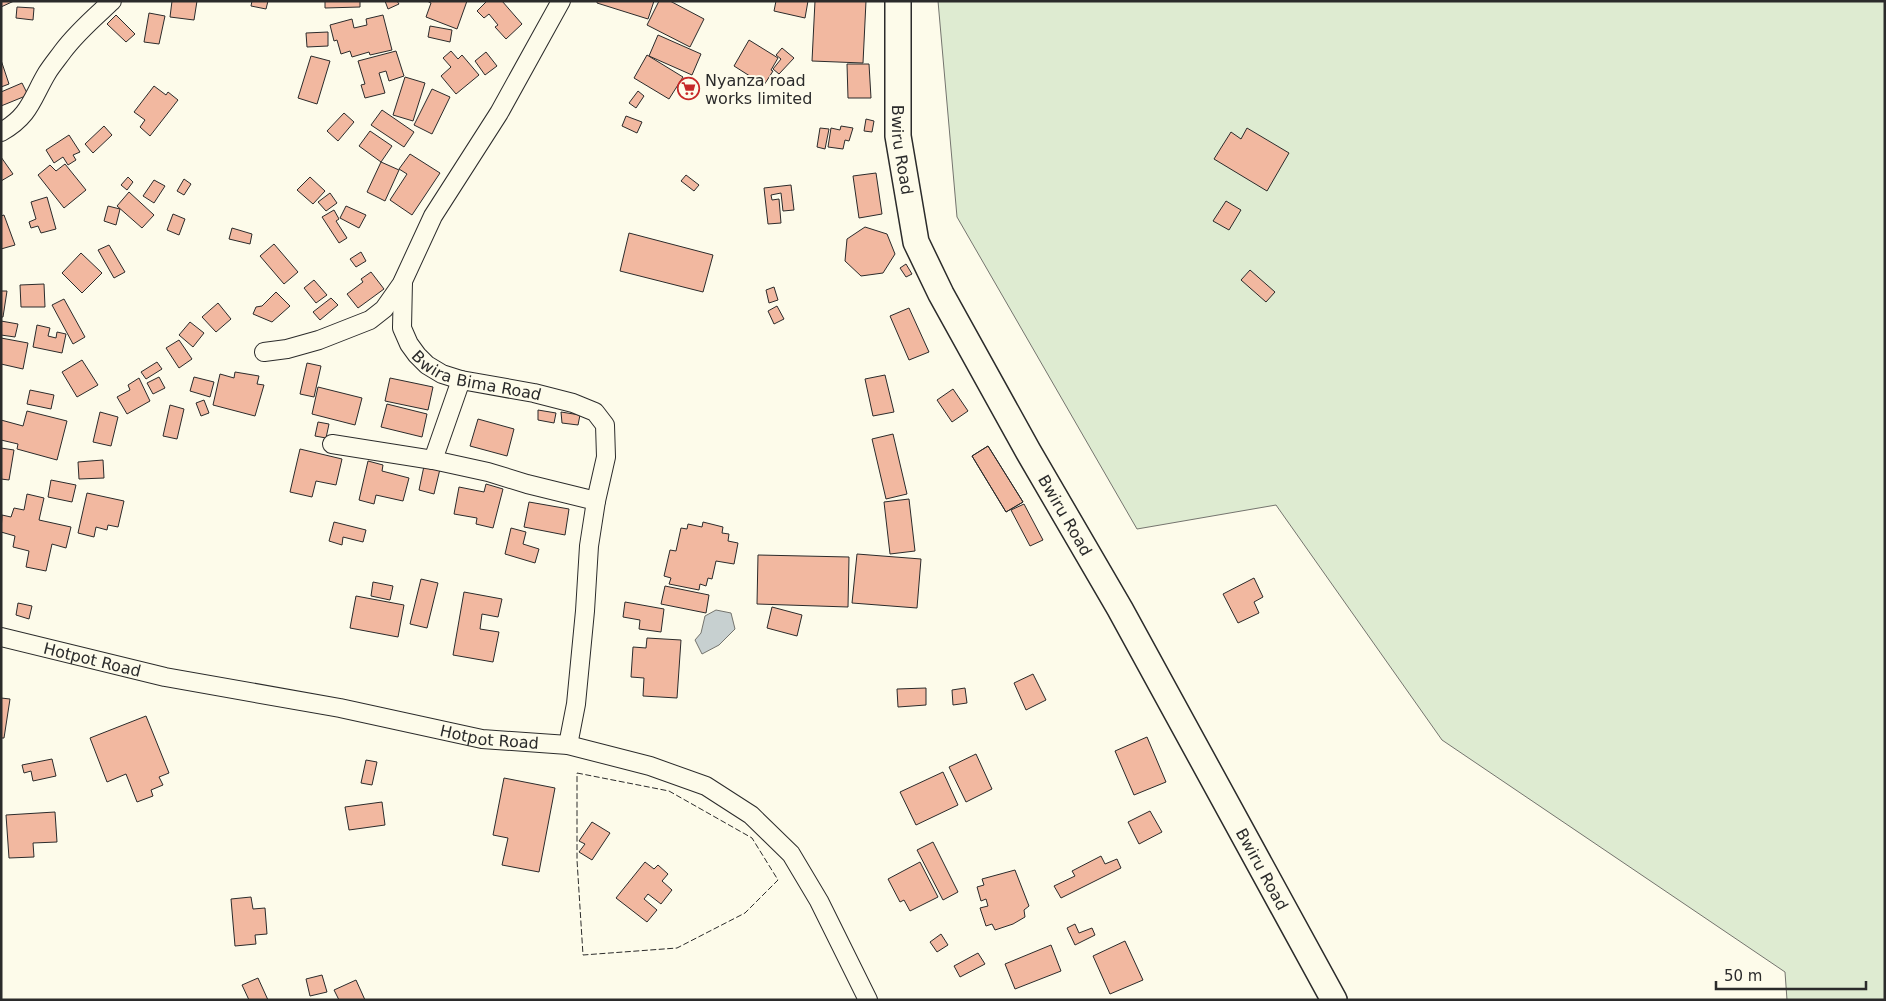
<svg xmlns="http://www.w3.org/2000/svg" width="1886" height="1001" font-family="'DejaVu Sans',sans-serif">
<rect width="100%" height="100%" fill="#fdfbea"/>
<path fill="#deebd1" stroke="#74746e" d="M938,1H1885V1000H1787L1785,972L1442,740L1276,505L1137,529L957,217Z"/>
<path fill="#c7d0d0" stroke="#74746e" d="M716,610L731,613L735,629L719,645L702,654L695,640L701,633L705,616Z"/>
<path fill="#f2b8a0" stroke="#2b2b2b" d="M1,1H14L1,7Z
M172,1H197L194,20L170,17Z
M252,1H268L266,9L251,6Z
M325,1H360V7L325,8Z
M385,1H397L399,4L388,9Z
M427,1H467L457,29L426,17L431,3Z
M487,1H502L522,24L506,39L495,27L498,25L489,14L484,18L477,11Z
M597,1H654L648,19L597,3Z
M659,1H670L704,19L690,47L647,25Z
M776,1H808L805,18L774,11Z
M815,1H866L863,63L812,61Z
M17,7L34,8L33,20L16,18Z
M149,13L165,16L159,44L144,42Z
M116,15L135,34L126,42L107,24Z
M383,15L392,50L370,55L369,52L352,57L350,51L341,54L337,40L334,41L330,25L352,19L354,28L367,25L366,19Z
M430,26L452,30L450,42L428,37Z
M328,32V46L307,47L306,33Z
M658,35L701,54L692,75L649,56Z
M749,40L778,58L771,70L773,71L764,85L734,66Z
M782,48L794,58L779,74L773,69L781,59L776,55Z
M396,51L404,76L389,81L386,71L379,73L385,93L365,98L361,85L365,84L358,61Z
M451,51L458,59L462,55L479,75L456,94L441,76L451,67L443,58Z
M486,52L497,66L485,75L475,61Z
M647,55L683,77L669,99L634,78Z
M311,56L330,61L317,104L298,98Z
M1,60L9,84L1,87Z
M847,64H869L871,98H848Z
M405,77L425,83L413,121L393,115Z
M22,83L28,95L1,106V92Z
M154,86L166,95L168,92L178,100L150,136L140,127L145,120L134,112Z
M432,89L450,97L432,134L414,125Z
M638,91L644,96L636,108L629,103Z
M382,110L414,132L404,147L371,125Z
M344,113L354,122L338,141L327,131Z
M626,116L642,122L637,133L622,126Z
M866,119L874,121L872,132L864,131Z
M104,126L112,135L93,153L85,144Z
M841,126L853,128L849,141L845,140L843,149L828,147L831,128L840,130Z
M820,128L829,129L825,149L817,147Z
M1247,128L1289,153L1267,191L1214,159L1231,132L1241,139Z
M370,131L392,146L381,162L359,146Z
M69,135L80,152L73,155L76,160L68,165L63,157L54,163L46,150Z
M410,154L440,173L412,215L390,200L407,174L399,169Z
M1,157L13,174L1,181Z
M381,162L399,170L385,201L367,192Z
M65,164L86,190L64,208L38,175L50,165L56,171Z
M876,173L882,214L859,218L853,176Z
M686,175L699,185L694,191L681,181Z
M128,177L133,182L127,190L121,185Z
M310,177L325,191L313,204L297,190Z
M184,179L191,184L184,195L177,191Z
M154,180L165,186L154,203L143,196Z
M791,185L794,210L783,211L781,193L771,195L772,200L779,199L781,223L768,224L764,188Z
M129,192L154,215L142,228L117,206Z
M330,193L337,203L326,211L318,202Z
M47,197L56,229L41,233L38,226L31,228L29,222L36,219L31,202Z
M1226,201L1241,210L1229,230L1213,221Z
M108,206L120,209L116,225L104,221Z
M346,206L366,215L359,228L340,218Z
M334,210L339,219L336,221L347,238L339,243L322,217Z
M173,214L185,219L179,235L167,230Z
M4,215L15,245L1,249V216Z
M865,227L887,234L895,254L883,273L861,276L845,261L847,239Z
M232,228L252,234L250,244L229,239Z
M629,233L713,255L703,292L620,271Z
M274,244L298,272L284,284L260,256Z
M109,245L125,272L114,278L98,250Z
M361,252L366,261L356,267L350,259Z
M81,253L102,273L82,293L62,273Z
M906,264L912,274L906,277L900,268Z
M1250,270L1275,292L1266,302L1241,280Z
M371,272L384,289L358,308L347,294L363,282L361,279Z
M314,280L327,295L316,303L304,288Z
M44,284L45,307H21L20,285Z
M774,287L778,300L769,303L766,290Z
M1,291H7L3,317H1Z
M276,292L290,306L272,322L253,314L256,307L262,306Z
M331,298L338,305L320,320L313,312Z
M64,299L85,337L73,344L52,305Z
M218,303L231,319L216,332L202,317Z
M777,306L784,319L774,324L768,311Z
M909,308L929,352L909,360L890,316Z
M1,321L18,324L15,337L1,335Z
M190,322L204,333L193,347L179,335Z
M37,325L50,328L48,336L56,338L57,332L66,334L62,353L33,347Z
M1,338L28,343L23,369L1,364Z
M179,340L192,359L179,368L166,348Z
M82,360L98,385L77,397L62,372Z
M157,362L162,369L146,379L141,372Z
M307,363L321,366L314,397L300,394Z
M235,372L259,376L257,384L264,385L255,416L213,405L220,374L234,378Z
M885,375L894,412L873,416L865,379Z
M159,377L165,388L153,394L147,383Z
M194,377L214,382L210,397L190,391Z
M139,378L150,401L127,414L117,397L130,390L128,385Z
M390,378L433,387L428,410L385,401Z
M318,387L362,398L355,425L312,414Z
M953,389L968,411L952,422L937,400Z
M30,390L54,395L51,409L27,404Z
M204,400L209,413L201,416L196,403Z
M387,404L427,414L422,437L381,427Z
M170,405L184,409L177,439L163,436Z
M538,410L556,413L554,423L538,420Z
M27,411L67,421L57,460L17,449L18,444L1,440V420L23,426Z
M100,412L118,417L111,446L93,442Z
M561,412L580,415L578,425L562,423Z
M478,419L514,429L507,456L470,446Z
M318,422L329,424L326,438L315,436Z
M893,434L907,494L886,499L872,439Z
M988,446L1023,502L1006,512L972,456Z
M988,446L1023,502L1006,512L972,456Z
M1,448L14,450L9,480L1,479Z
M300,449L342,459L336,485L316,481L312,497L290,492Z
M103,460L104,478L79,479L78,462Z
M368,461L383,465L382,471L409,478L403,501L376,495L374,504L359,500Z
M424,466L440,469L434,494L419,490Z
M51,480L76,485L72,502L48,497Z
M486,484L503,489L493,528L476,524L477,518L454,514L459,487L484,492Z
M87,493L124,501L118,527L108,525L107,530L96,527L94,537L78,533Z
M27,494L44,498L39,520L71,527L66,548L52,544L46,571L26,567L29,551L13,547L15,536L1,532L2,515L11,517L14,508L24,510Z
M909,499L915,551L890,554L884,502Z
M529,502L569,509L565,535L524,527Z
M1024,504L1043,540L1030,546L1011,510Z
M334,522L366,530L363,542L343,537L342,545L329,541Z
M703,522L723,527L722,533L729,534L728,541L738,543L734,564L716,561L712,579L708,578L706,586L700,584L699,590L669,584L671,578L664,576L670,550L676,551L681,528L687,529L688,524L702,527Z
M511,528L526,532L523,544L539,549L535,563L505,554Z
M857,554L921,559L917,608L852,603Z
M758,555L849,557L848,607L757,604Z
M1254,578L1263,597L1254,602L1259,613L1238,623L1223,594Z
M421,579L438,583L427,628L410,624Z
M373,582L393,586L390,600L371,596Z
M665,586L709,595L706,613L661,604Z
M464,592L502,599L498,617L482,614L480,629L499,632L493,662L453,655Z
M356,596L404,605L398,637L350,628Z
M625,602L664,609L661,632L639,629L640,620L623,617Z
M18,603L32,606L29,619L16,615Z
M772,607L802,615L797,636L767,628Z
M647,638L681,640L677,698L643,696L644,678L631,677L633,647L646,648Z
M1033,674L1046,700L1026,710L1014,683Z
M926,688V705L898,707L897,689Z
M965,688L967,703L953,705L952,690Z
M1,698L10,699L4,738H1Z
M146,716L169,773L159,777L163,785L151,790L153,796L137,802L126,774L107,782L90,738Z
M1147,737L1166,782L1134,795L1115,751Z
M976,754L992,789L966,802L949,767Z
M52,759L56,776L33,781L31,771L24,773L22,765Z
M366,760L377,762L372,785L361,783Z
M943,772L958,805L916,825L900,792Z
M504,778L555,788L539,872L502,865L508,838L493,835Z
M382,802L385,825L349,830L345,807Z
M1150,811L1162,832L1139,844L1128,822Z
M55,812L57,842L33,843L34,857L9,858L6,815Z
M592,822L610,833L592,860L579,852L585,844L579,841Z
M933,842L958,892L943,900L917,850Z
M1101,856L1105,864L1117,859L1121,868L1061,898L1054,886L1075,876L1072,871Z
M645,862L654,869L658,865L668,874L662,881L672,890L661,904L648,894L644,899L657,910L647,922L616,898Z
M920,862L938,897L910,911L904,900L900,902L888,879Z
M1015,870L1029,906L1024,910L1025,917L1013,924L995,930L992,924L986,926L980,908L988,906L986,899L981,901L977,887L984,885L982,879Z
M251,897L253,909L265,908L267,934L255,935L256,944L235,946L231,899Z
M1075,924L1079,933L1092,928L1095,935L1075,945L1067,928Z
M941,934L948,945L937,952L930,942Z
M1125,941L1143,980L1110,994L1093,956Z
M1051,945L1061,971L1015,989L1005,964Z
M978,953L985,964L960,977L954,966Z
M322,975L327,992L310,996L306,979Z
M258,978L268,1000H249L242,985Z
M356,980L365,1000H339L334,990Z"/>
<g fill="none" stroke-linecap="round" stroke-linejoin="round">
<defs>
<g id="minor">
<path id="s1" d="M561,1L499,113L433,216L403,281L402,328L409,344L417,355L427,365L442,374L461,380L534,393L573,403L595,412L605,425L606,457L596,501L589,546L585,611L576,704L568,745"/>
<path d="M1,132C30,116 32,98 47,73C52,65 58,58 63,51C77,32 95,17 112,1"/>
<path d="M264,352L287,349L319,340L370,320L384,309L403,282"/>
<path d="M332,444L433,460L488,472L527,484L596,501"/>
<path d="M433,460L461,380"/>
<path id="s2" d="M1,637L165,677L340,708L482,739L568,745L650,766L706,786L751,815L791,854L819,901L868,1000"/>
</g>
<g id="secondary">
<path id="s3" d="M898,1V136L916,242L941,294L1028,451L1120,609L1334,1000"/>
</g>
</defs>
<use href="#minor" stroke="#2b2b2b" stroke-width="20"/>
<use href="#secondary" stroke="#2b2b2b" stroke-width="28"/>
<use href="#minor" stroke="#fdfbea" stroke-width="18"/>
<use href="#secondary" stroke="#fdfbea" stroke-width="25"/>
<path stroke="#2b2b2b" stroke-width="1" stroke-dasharray="6 2.5" stroke-linecap="butt" d="M577,773L669,791L752,838L778,880L745,913L677,948L583,955L577,860Z"/>
</g>
<defs>
<symbol id="supermarket-ring" viewBox="-11 -11 22 22"><circle r="9.5" fill="#fdfbea" stroke="#c62828" stroke-width="1.5"/><path d="M-6-5.5h2.5l.6 2H6L4.5 2H-2.5L-4.4-4H-6ZM-1.5 3.2a1.3 1.3 0 1 0 .1 0ZM3 3.2a1.3 1.3 0 1 0 .1 0Z" fill="#c62828"/></symbol>
</defs>
<g fill-rule="evenodd">
<use href="#supermarket-ring" x="676" y="76" width="25" height="25"/>
</g>
<g text-anchor="middle" dominant-baseline="central" stroke-width="4" stroke-linejoin="round" paint-order="stroke">
<g font-size="16" fill="#2b2b2b" stroke="#fdfbea" text-anchor="start">
<text x="705" y="80">Nyanza road<tspan x="705" dy="18">works limited</tspan></text>
</g>
<g font-size="16" fill="#2b2b2b" stroke="#fdfbea">
<text stroke="none"><textPath href="#s3" startOffset="149">Bwiru Road</textPath></text>
<text stroke="none"><textPath href="#s1" startOffset="465">Bwira Bima Road</textPath></text>
<text stroke="none"><textPath href="#s3" startOffset="554">Bwiru Road</textPath></text>
<text stroke="none"><textPath href="#s2" startOffset="94">Hotpot Road</textPath></text>
<text stroke="none"><textPath href="#s2" startOffset="499">Hotpot Road</textPath></text>
<text stroke="none"><textPath href="#s3" startOffset="959">Bwiru Road</textPath></text>
</g>
</g>
<rect width="1886" height="1001" fill="none" stroke="#2b2b2b" stroke-width="5"/>
<path d="M1716 981v8h150v-8" fill="none" stroke="#2b2b2b" stroke-width="2.5"/>
<text x="1724" y="981" font-size="15" fill="#2b2b2b" stroke="#fdfbea" stroke-width="4" paint-order="stroke">50 m</text>
</svg>
